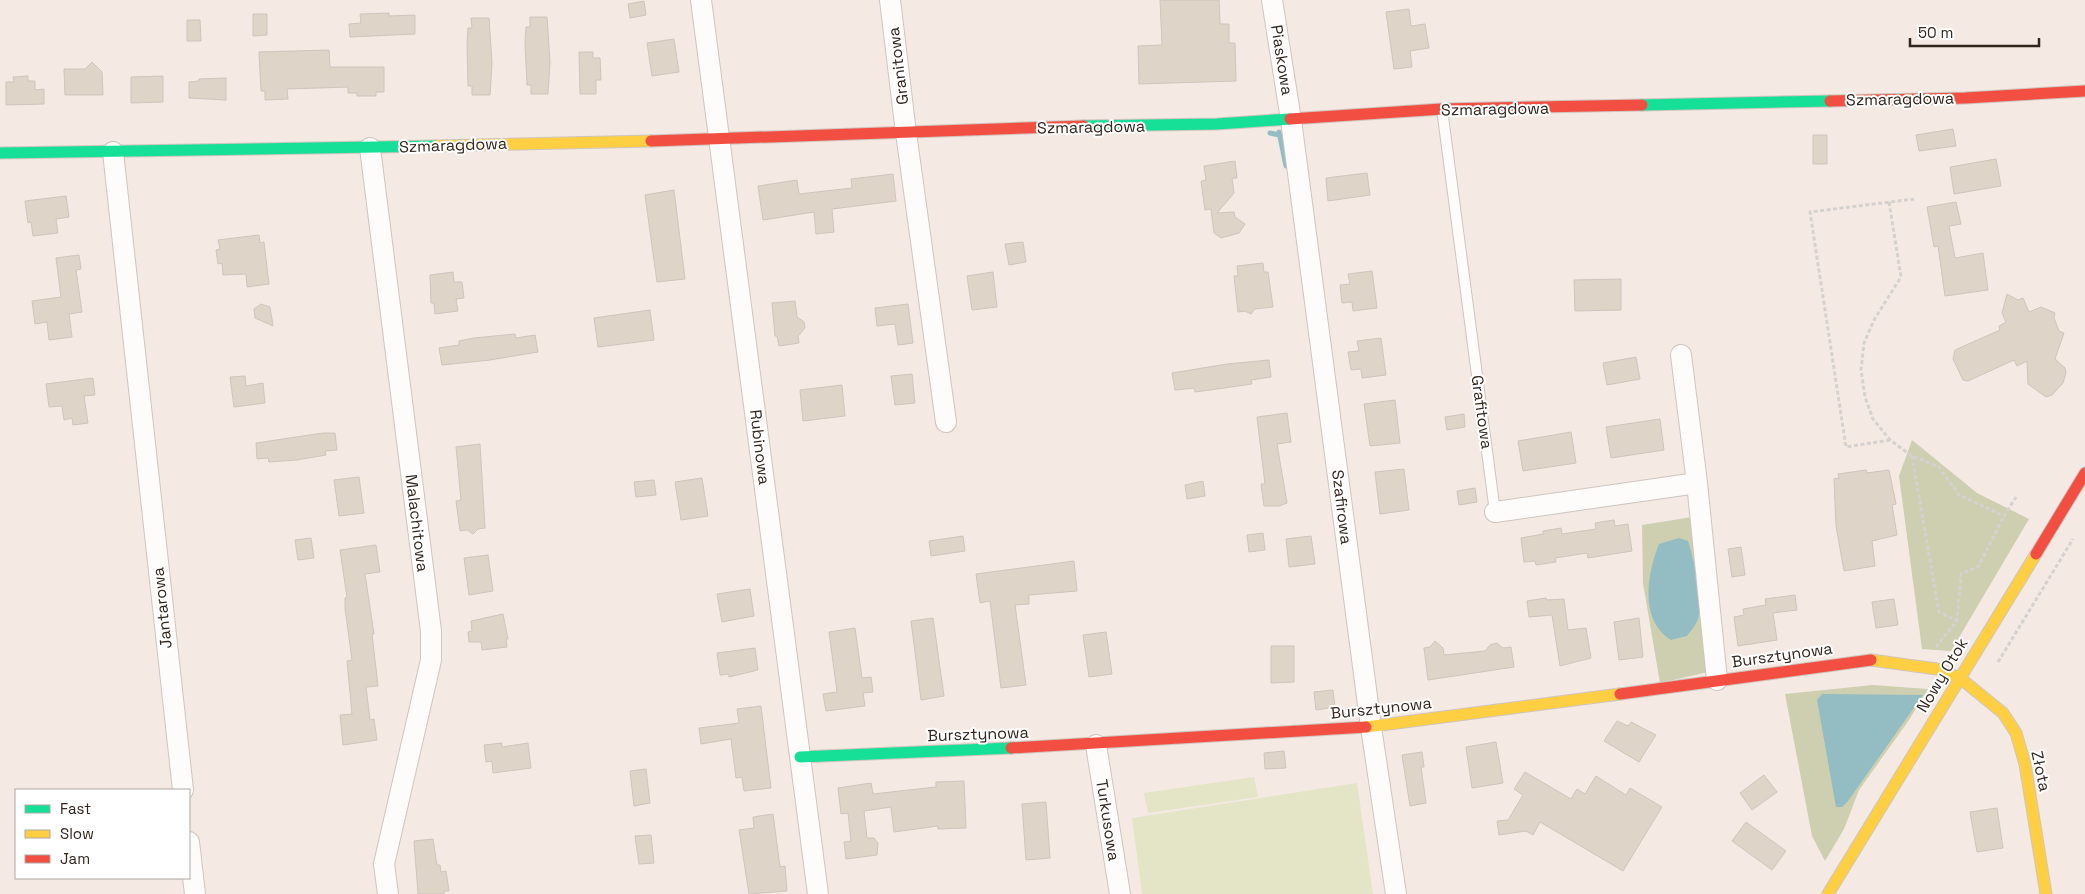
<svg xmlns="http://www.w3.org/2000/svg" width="2085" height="894" font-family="'Space Grotesk',sans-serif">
<rect width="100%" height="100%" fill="#f4e9e3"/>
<path fill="#e4e5c7" d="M1254,777L1258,797L1148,813L1144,793Z
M1357,783L1373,894H1142L1132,818Z"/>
<path fill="#cecfb0" d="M1912,440L1977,493L2029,519L1951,651L1922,649L1899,476Z
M1692,517L1708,672L1660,683L1643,583L1642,525Z
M1873,685L1928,689L1909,720L1859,790L1844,829L1825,861L1812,836L1785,694Z"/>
<path fill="#93bdc2" d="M1679,538L1688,541C1694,560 1703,600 1698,619C1696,625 1691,631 1687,636L1671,640C1639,620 1647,574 1659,544Z
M1822,694L1923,695L1848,801L1842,807H1836L1817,700Z"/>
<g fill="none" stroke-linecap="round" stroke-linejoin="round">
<path stroke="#93bdc2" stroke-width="5" d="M1279,132L1286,166
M1270,133L1279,135"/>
</g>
<path fill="#dfd4c8" stroke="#cec5bc" d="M1160,0H1219L1220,24H1229V43H1235L1236,81L1139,84L1138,46L1162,45Z
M644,1L646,15L630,18L628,4Z
M1409,9L1411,26L1425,24L1429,48L1410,51L1412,67L1394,69L1386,12Z
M389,13V16L415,15V34L350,37L349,24L361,23L360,14Z
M253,14H267V35L253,36Z
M530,17H547L550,62L548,94H531V85H527L525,43L526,27H530Z
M471,18H489L492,63L490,95H472V86H468L467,44L468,28H472Z
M187,20H200L201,41H187Z
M674,39L679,72L652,76L647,43Z
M329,50L330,67H384V92H376V96H357V93H348V87L287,89L288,99L265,100V91H261L259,52Z
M579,52H593V58H600L601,80H596V94H580Z
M92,62L102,72L103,95H65L64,69H85Z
M28,76V81H35V90L44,89V104L6,105V82H14L13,77Z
M163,76V102L131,103V77Z
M226,78V100L189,98V82L199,81V79Z
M1953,129L1956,146L1919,151L1916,135Z
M1813,135H1827V164H1813Z
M1996,159L2001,186L1954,194L1950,167Z
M1235,161L1237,178H1232L1234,193L1217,213L1234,212L1235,217L1245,224L1239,233L1221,238L1214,233L1211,209L1205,210L1201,181L1206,180L1204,166Z
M1367,173L1370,195L1328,201L1326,178Z
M893,174L896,201L832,209L834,232L816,234L814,212L763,220L758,186L797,180L799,194L852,188L851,179Z
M674,190L685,279L657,282L645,195Z
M66,196L69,217L56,219L58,233L33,236L31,222L28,223L25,201Z
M1956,202L1961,224L1949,226L1955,258L1983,253L1988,290L1945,296L1938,246L1934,247L1927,207Z
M259,235L260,243L264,242L269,284L247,287L246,274L223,275L222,263L218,264L216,250L220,249L218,240Z
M1023,242L1026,262L1009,265L1005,244Z
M79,255L81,269L76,270L82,312L69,314L72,337L49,340L47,322L35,324L32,301L61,297L56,258Z
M1263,263L1264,272H1268L1273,307L1255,309L1251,314L1245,311L1238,312L1234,276H1238L1237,266Z
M1372,271L1377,308L1353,311L1352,302L1342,303L1340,285L1350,284L1348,274Z
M453,272L454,282H462L464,298L456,299L458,311L435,314L434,303H431L430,275Z
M993,272L997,307L972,310L967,276Z
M1621,279V310L1575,311L1574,280Z
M2007,294L2018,300L2023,298L2029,312L2041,307L2055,313L2054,318L2059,331L2064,333L2055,359L2065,368L2066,373L2063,383L2052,395L2046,397L2028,384L2027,361L2017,366L2014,360L1968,381L1963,380L1953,359L1955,350L2000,330L1999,326L2006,322L2002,313Z
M795,301L797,317L804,322L805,328L798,336L799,343L779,346L777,336H775L772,303Z
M261,304L270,307L273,326L255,318L254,309Z
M908,304L913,343L898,345L895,324L877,326L875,308Z
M650,310L654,340L598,347L594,318Z
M515,334L516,338L535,335L538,352L490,360L442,365L439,348L459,345V341L474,338Z
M1381,338L1386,375L1362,378L1361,369L1351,370L1348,352L1359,351L1357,341Z
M1636,357L1640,379L1607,385L1603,363Z
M1269,360L1271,377L1251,380L1252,384L1210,390L1195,392L1194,388L1175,390L1172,373L1227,364Z
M912,374L915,403L895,405L891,376Z
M245,376L246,386L263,383L265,403L234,407L230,377Z
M93,378L95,395L84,396L88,423L73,425L72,418L64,420L62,406L49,407L46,384Z
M842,385L845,416L803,421L800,390Z
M1395,400L1400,443L1370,446L1364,404Z
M1287,413L1291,442L1277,444L1287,503L1279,506H1264L1261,484H1265L1257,417Z
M1464,414L1465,427L1447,430L1445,417Z
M1660,419L1664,450L1611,458L1606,427Z
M1571,432L1576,463L1523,471L1518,441Z
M323,433H335L337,450L325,451L326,455L297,460L269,462L268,458L257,459L256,443Z
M480,444L485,528L478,529L473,534L467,530L460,531L456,501L461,500L456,447Z
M1404,469L1409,510L1380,514L1375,472Z
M1866,470L1867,473L1889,470L1896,504L1892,505L1897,535L1872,541L1875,566L1844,571L1836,526L1834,479L1839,478L1838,474Z
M359,477L364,513L339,516L334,480Z
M702,478L708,516L681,520L675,482Z
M654,480L656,495L636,497L634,482Z
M1203,481L1205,496L1187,499L1185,485Z
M1475,488L1477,502L1459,505L1457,491Z
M1614,520L1615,526L1628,524L1632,551L1588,558L1587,553L1555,558L1556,562L1536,565L1535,561L1524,562L1521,538L1543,534V531L1561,528L1562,534L1596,529L1595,523Z
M1263,533L1265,550L1249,552L1247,535Z
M963,536L965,551L931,556L929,541Z
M1311,536L1315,564L1289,567L1286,539Z
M311,538L314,558L298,560L295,540Z
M376,545L380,572L365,574L374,634H372L378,686L366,687L370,720L374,719L377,740L343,745L340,715L352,714L347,661L352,660L345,608V598L347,597L340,550Z
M1741,547L1745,575L1732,577L1728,549Z
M488,555L493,591L469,595L464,558Z
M1074,561L1077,591L1029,595V604L1015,605L1026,685L1001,688L990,601L980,603L976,574Z
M750,589L754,616L722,622L717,594Z
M1795,595L1797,610L1773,613L1777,640L1738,646L1734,617L1744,615L1743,609L1766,605L1765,599Z
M1546,598L1547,600L1564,599L1568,630L1586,628L1591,658L1560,666L1552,615L1529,617L1527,601Z
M1894,599L1898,625L1876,628L1872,602Z
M503,614L508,639H506L507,647L482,650L481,642H469L468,632L472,631L471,621Z
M933,618L944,696L921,700L911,621Z
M1639,618L1643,657L1619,660L1614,622Z
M855,628L862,678L871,677L873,692L863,693L865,706L826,711L823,694L837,692L829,632Z
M1106,632L1112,674L1089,677L1083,635Z
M1435,641L1443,648L1444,655L1485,651L1490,645L1497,643L1503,648L1511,647L1514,667L1428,680L1424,648L1430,647Z
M1271,646H1294V682L1271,683Z
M755,648L758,670L729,677V674L720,675L717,653Z
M1333,690L1335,707L1316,710L1314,692Z
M761,706L771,788L744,791L742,777L736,778L731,739L701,744L699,728L739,723L737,709Z
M1617,721L1628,726L1631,722L1656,735L1639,762L1604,741Z
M1496,742L1503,783L1472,788L1466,747Z
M502,743V747L528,743L531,768L493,773L492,761L486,762L484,745Z
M1284,751L1286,768L1265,769L1264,753Z
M1422,752L1424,767H1421L1426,803L1410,806L1402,755Z
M646,769L650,803L634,806L630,771Z
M1525,772L1571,799L1577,789L1585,794L1596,776L1626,795L1630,788L1662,807L1623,871L1540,822L1533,835L1526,831L1499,835L1497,821L1508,820L1523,795L1514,789Z
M1764,775L1777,792L1752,810L1740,793Z
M964,781L966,828L938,829V826L894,832L891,807L864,811L867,838H874L878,843L877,855L846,859L844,842L851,841L848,813L841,814L838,788L871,783L873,794L936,787V782Z
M1046,802L1050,858L1026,860L1022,804Z
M1997,808L2003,848L1977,852L1970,812Z
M773,814L780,867L785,866L787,891L749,894L739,830L754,828L753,817Z
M1746,822L1786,851L1772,870L1732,841Z
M651,835L654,863L639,864L635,836Z
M433,839L437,865H440L441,872L446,871L449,891H444V894H418L414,841Z"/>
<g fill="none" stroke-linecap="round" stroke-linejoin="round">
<defs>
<path id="lane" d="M1442,109L1495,512"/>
<path id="street" d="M701,0L818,894
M890,0L906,133L946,422
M1272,0L1291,120L1371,727L1396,894
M370,148L431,631V660L384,864L388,894
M113,152L183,790
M1681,355L1697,483
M1495,512L1697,483L1717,680
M1096,745L1120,894
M189,842L195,894"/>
<path id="fast" d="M1642,105L1830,101
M1084,126L1217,124L1290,119
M0,153L436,146
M800,757L1011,748"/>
<path id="slow" d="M436,146L651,141
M1871,660L1937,669L1960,678L2003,713L2016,733L2025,764L2046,894
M1366,727L1620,694
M1828,894L2036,554"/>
<path id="jam" d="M1830,101L1965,98L2085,91
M1290,119L1442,109L1642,105
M651,141L1084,126
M2036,554L2085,473
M1620,694L1871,660
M1011,748L1366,727"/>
</defs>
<use href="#lane" stroke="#cfc5be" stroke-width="12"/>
<use href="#street" stroke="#cfc5be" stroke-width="22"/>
<use href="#fast" stroke="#cfc5be" stroke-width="13"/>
<use href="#slow" stroke="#cfc5be" stroke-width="13"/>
<use href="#jam" stroke="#cfc5be" stroke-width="13"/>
<path stroke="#d5d1cf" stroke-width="3" stroke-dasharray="4 2.5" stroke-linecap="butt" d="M1889,202L1901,277L1874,320L1864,343L1861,370L1865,397L1873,419L1890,440L1912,456L1939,467L1959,495L2004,516L2016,497
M1890,440L1846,447L1810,212L1914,199
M1912,456L1939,612L1957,621
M1936,647L1957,621L1961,574L1978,567L2004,516
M1998,662L2073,539"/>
<use href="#lane" stroke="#fdfcfb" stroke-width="10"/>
<use href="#street" stroke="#fdfcfb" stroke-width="20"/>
<use href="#fast" stroke="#16e098" stroke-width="11"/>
<use href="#slow" stroke="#ffcf43" stroke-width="11"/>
<use href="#jam" stroke="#f24e42" stroke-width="11"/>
</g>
<g text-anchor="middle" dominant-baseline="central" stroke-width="4" stroke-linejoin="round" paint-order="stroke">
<g font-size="16" fill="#31251c" stroke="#fff">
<text transform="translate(1282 60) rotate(81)">Piaskowa</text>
<text transform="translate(898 66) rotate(-97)">Granitowa</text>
<text transform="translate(1900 99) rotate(-1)">Szmaragdowa</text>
<text transform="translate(1495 109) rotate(-1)">Szmaragdowa</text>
<text transform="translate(1091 127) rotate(-1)">Szmaragdowa</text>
<text transform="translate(453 145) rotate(-2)">Szmaragdowa</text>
<text transform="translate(1482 412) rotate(82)">Grafitowa</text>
<text transform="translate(760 447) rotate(83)">Rubinowa</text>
<text transform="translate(1342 507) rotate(83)">Szafirowa</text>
<text transform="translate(417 523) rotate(83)">Malachitowa</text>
<text transform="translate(162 608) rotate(-96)">Jantarowa</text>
<text transform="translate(1782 655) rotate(-8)">Bursztynowa</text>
<text transform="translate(1942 675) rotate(-59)">Nowy Otok</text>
<text transform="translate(1381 708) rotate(-6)">Bursztynowa</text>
<text transform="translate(978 734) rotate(-2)">Bursztynowa</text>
<text transform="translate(2041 771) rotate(78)">Złota</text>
<text transform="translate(1108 820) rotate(81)">Turkusowa</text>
</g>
</g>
<rect x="15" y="789" width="175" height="90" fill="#ffffff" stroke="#ada8a4"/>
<rect x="25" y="805" width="25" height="8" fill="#16e098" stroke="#ada8a4"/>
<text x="60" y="814" font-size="15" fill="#31251c">Fast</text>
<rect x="25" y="830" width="25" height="8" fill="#ffcf43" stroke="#ada8a4"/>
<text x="60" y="839" font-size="15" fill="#31251c">Slow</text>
<rect x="25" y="855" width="25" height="8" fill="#f24e42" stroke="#ada8a4"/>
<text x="60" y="864" font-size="15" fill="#31251c">Jam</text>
<path d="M1910 38v8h129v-8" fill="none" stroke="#31251c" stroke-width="2.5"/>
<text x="1918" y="38" font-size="15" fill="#31251c" stroke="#ffffff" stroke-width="4" paint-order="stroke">50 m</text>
</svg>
